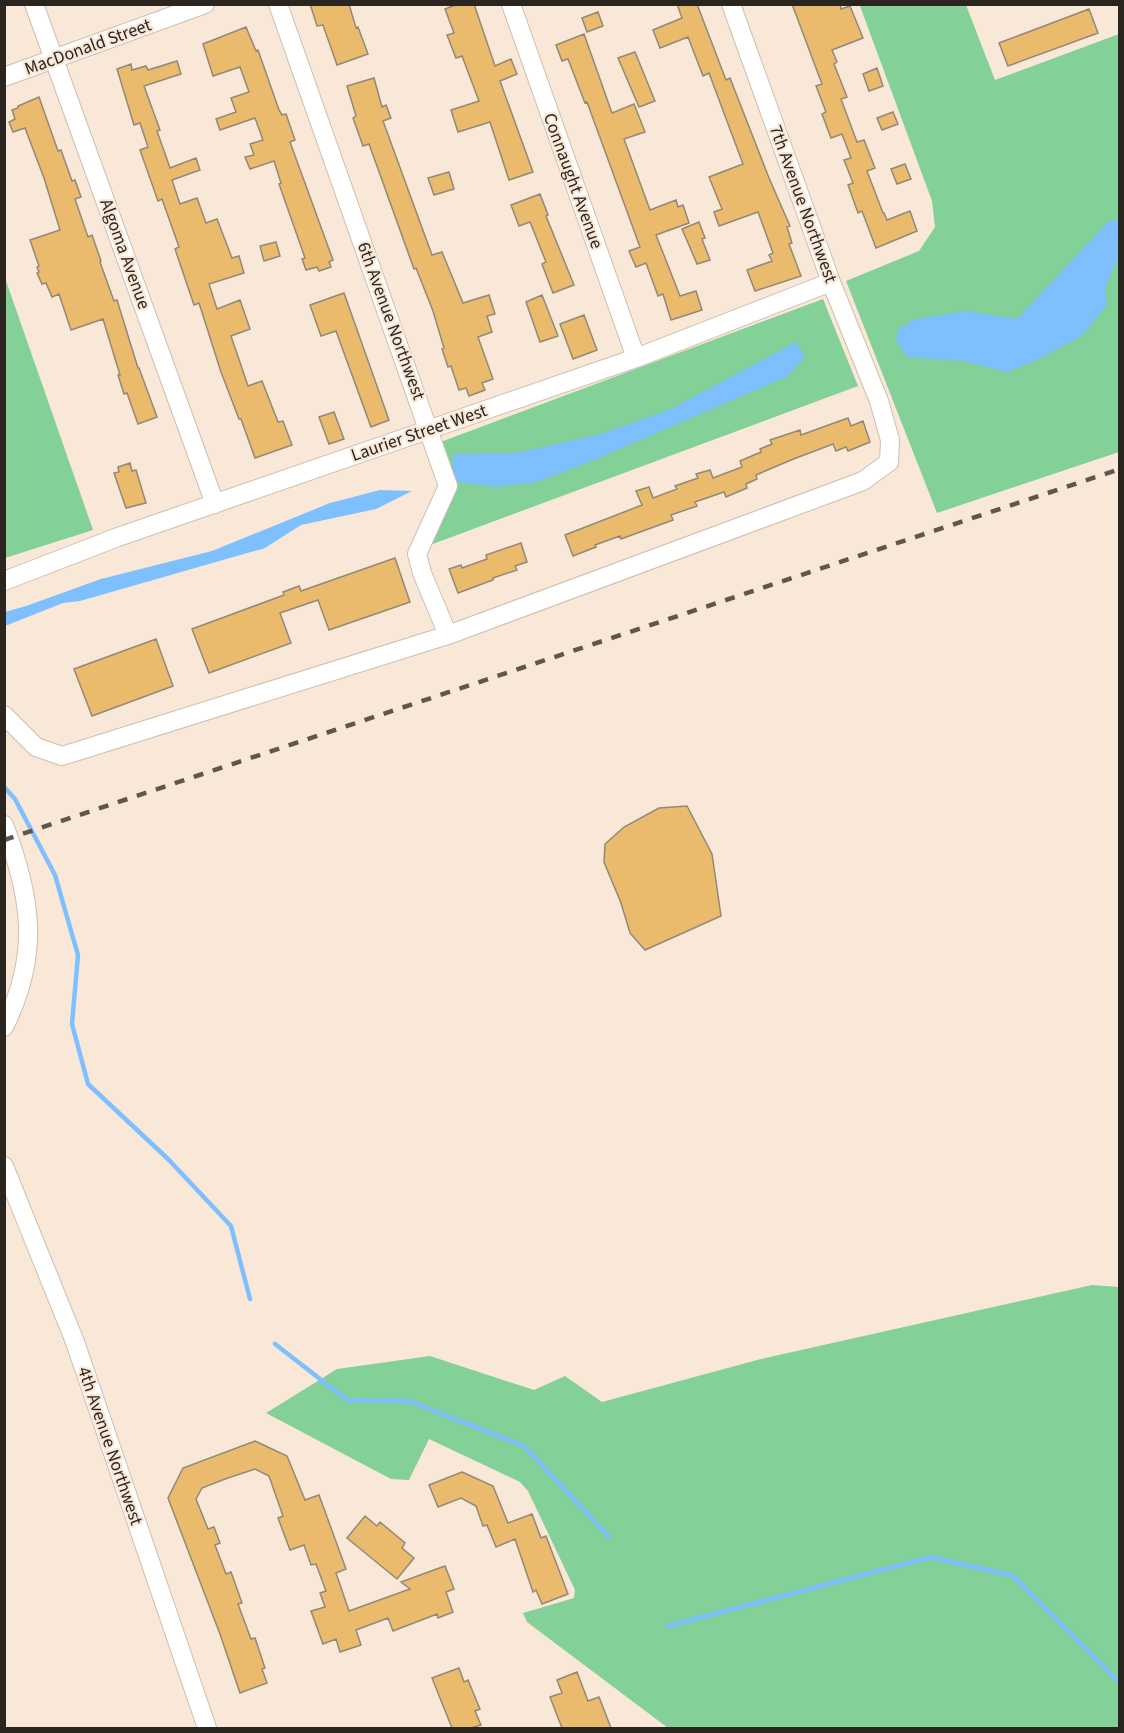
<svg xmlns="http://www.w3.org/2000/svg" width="1124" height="1733" font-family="'Source Sans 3',sans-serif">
<rect width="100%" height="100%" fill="#f9e8d8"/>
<path fill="#83d098" d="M864,4L966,5L995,80L1119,34V452L937,513L846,281L919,251L935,227L932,201L860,6Z
M4,275L93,530L5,558H4Z
M823,299L858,386L414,551L442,487L438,443Z
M1092,1285L1119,1287V1728H668L527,1622L523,1613L574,1598L575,1590L528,1491L520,1482L429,1439L409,1480L391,1479L266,1413L337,1369L430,1356L534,1390L565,1376L602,1402L761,1359Z"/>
<path fill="#7ebffd" d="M1119,218V256L1105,288L1107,305L1082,336L1037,360L1007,372L963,361L907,357L896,340L899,328L916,319L966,311L1017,319L1107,223Z
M796,342L805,357L788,376L594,460L537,482L496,487L452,481L453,454L516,453L601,434L671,409Z
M380,490L412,491L376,509L301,525L265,548L80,601L63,603L5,626V612L26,606L101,579L212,551L330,503Z"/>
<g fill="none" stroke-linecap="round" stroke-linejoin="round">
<path stroke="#7ebffd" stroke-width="4.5" d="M4,787L15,799L55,875L78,955L72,1024L88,1084L168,1159L231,1226L250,1299
M275,1344L347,1400L409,1401L524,1446L609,1537
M668,1626L931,1557L1013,1576L1120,1683"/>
</g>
<path fill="#eabb6c" stroke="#938877" stroke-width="1.5" d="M310,4H349L356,28L358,27L368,54L337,65L323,25L317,26Z
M458,4H474L495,66L511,59L517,74L500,81L533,172L509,180L490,122L458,132L451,110L479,101L462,56L456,58L447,35L454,33L445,9Z
M677,4H697L726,80L730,78L769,178L790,226L787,227L792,243L789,244L801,276L755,291L747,270L772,261L769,255L773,253L758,212L719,226L714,212L722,209L709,177L743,164L709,73L703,76L688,37L660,48L653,30L682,18Z
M792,4H840L841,9L850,6L863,38L832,50L837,62L834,64L847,97L841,99L857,142L864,140L875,168L867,171L883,213H884L887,220L910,211L917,231L876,248L862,211L858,213L848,185L853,183L844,160L851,158L842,134L831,138L822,114L826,112L816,86L822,84Z
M1089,9L1098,33L1008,66L999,43Z
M598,12L603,26L587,32L582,18Z
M246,27L256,51L258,50L279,110L282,115L286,114L295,140L290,142L333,260L329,262L331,267L319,271L317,267L306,270L302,259L305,258L279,184L281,183L274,161L250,169L245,157L254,155L250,144L263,140L255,118L220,130L216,119L236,112L231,98L249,92L240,67L213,76L203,44Z
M584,34L612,113L634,104L645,132L624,139L650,210L676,200L678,207L683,205L689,223L656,235L680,296L696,291L702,310L671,320L663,294L658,296L646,263L636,267L629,251L640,247L587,102L585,103L568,59L562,61L556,45Z
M635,52L655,101L639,107L618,58Z
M177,61L181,74L144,86L160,130L157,131L170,168L196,158L200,170L172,180L180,204L197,198L206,223L217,219L232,258L239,256L244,273L209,284L217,309L240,300L250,329L231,336L248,386L262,381L278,422L283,421L292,445L255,458L241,419H239L221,372L199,303L194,305L175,249L179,247L162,199L158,201L140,150L148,147L140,123L134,125L117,69L131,64L132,70L146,66L148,70Z
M877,68L883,86L869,91L863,74Z
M374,78L382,107L386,105L391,118L383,121L432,255L442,252L463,303L489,295L495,314L487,316L492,332L478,337L493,379L482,383L485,390L469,396L466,388L459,390L451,366L448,367L442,349L444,348L433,311L416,268L414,269L369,144L363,146L353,118L356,116L347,86Z
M39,97L58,151L61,150L72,181L75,180L81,197L75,199L88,237L92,235L101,261L100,262L114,301L117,300L138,368H139L157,417L138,424L127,393L124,394L118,375H120L103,319L71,330L59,294L52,297L46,283L42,284L37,273L39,272L37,267L39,266L30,240L60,230L44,178L25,128L13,132L9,122L15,119L12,110L18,108V106Z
M893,112L898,124L882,130L877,118Z
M905,164L911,179L897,184L891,169Z
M449,172L454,189L434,195L428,178Z
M540,194L548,215L546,216L574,285L553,293L542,264L546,262L530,222L519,226L511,205Z
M699,222L705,238L702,239L710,260L697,264L682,229Z
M276,242L280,256L264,261L260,246Z
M344,293L389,420L371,427L336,331L321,336L310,305Z
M542,295L558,336L540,342L526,302Z
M584,315L597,350L573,359L560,324Z
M334,412L344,439L329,444L319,417Z
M848,418L851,426L863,421L870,442L848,451L846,447L836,451L833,444L791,460L756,475L757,479L746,484L747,488L726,497L724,492L695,502L697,506L671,515L673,520L621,539L620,536L595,545L596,547L573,556L565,535L642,505L636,491L649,487L653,498L677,489L675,486L698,478L696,474L710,470L713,478L742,467L740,461L761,452L760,449L772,444L770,440L800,430L801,435Z
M130,463L132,471L136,470L146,503L126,508L114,473L119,472L118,467Z
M521,543L527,562L515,566L517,570L493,578V580L458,593L449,569L461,565L462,568L487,559L486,555Z
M395,558L410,602L329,630L318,600L280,613L291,643L209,673L192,629L284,595L283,592L299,586L301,591Z
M156,639L173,686L92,716L74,669Z
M687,806L712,854L721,916L645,950L630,933L621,903L604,862L605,844L624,827L659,808Z
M255,1441L287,1456L305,1500L319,1495L346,1569L336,1573L349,1611L410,1589L401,1582L445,1566L454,1589L446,1592L453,1612L438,1618L437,1614L393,1631L388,1618L356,1630L361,1645L340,1652L336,1639L323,1644L311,1611L325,1607L320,1593L326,1591L316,1564L311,1565L304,1545L290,1550L278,1518L283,1516L269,1476L255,1469L225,1479L202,1488L196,1499L208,1529L214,1527L220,1543L215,1545L226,1574L231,1572L242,1603L238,1604L251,1639L255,1638L265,1668L262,1669L267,1683L240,1693L220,1634L168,1498L183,1468Z
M462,1472L493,1486L508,1523L532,1514L541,1538L546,1536L568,1594L542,1604L536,1590L533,1592L515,1539L496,1547L487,1525L483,1526L476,1506L461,1498L438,1507L429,1485Z
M365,1516L377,1526L380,1522L405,1543L402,1548L414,1558L397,1579L347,1538Z
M459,1668L464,1682L468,1680L480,1709L475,1711L481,1725L471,1728H452L432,1678Z
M577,1672L588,1701L599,1697L611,1728H562L550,1697L562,1693L557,1680Z"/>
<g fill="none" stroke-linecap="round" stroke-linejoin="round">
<defs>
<path id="minor" d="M34,4L215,504
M278,4L448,486L417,554L422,573L448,635
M511,4L636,358
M4,77L205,4
M4,581L118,537L636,358L831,282
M4,715L36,747L62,756L448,635L863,481L889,462L890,440L879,401L831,282L731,4
M4,825C32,898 40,955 4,1027
M4,1166L75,1342L207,1728"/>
</defs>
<use href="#minor" stroke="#cfbeaf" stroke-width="20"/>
<use href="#minor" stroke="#fff" stroke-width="18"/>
<path stroke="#5f564e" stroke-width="4.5" stroke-dasharray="10 10" stroke-linecap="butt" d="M4,840L1120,469"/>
</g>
<g text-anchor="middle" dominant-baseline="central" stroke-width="4.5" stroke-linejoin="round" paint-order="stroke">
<g font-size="18" fill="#2b251f" stroke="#f9e8d8">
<text transform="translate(88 47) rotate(-20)">MacDonald Street</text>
<text transform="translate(573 181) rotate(70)">Connaught Avenue</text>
<text transform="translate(803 204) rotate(70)">7th Avenue Northwest</text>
<text transform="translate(125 254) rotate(70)">Algoma Avenue</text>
<text transform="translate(391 321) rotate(70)">6th Avenue Northwest</text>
<text transform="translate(419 433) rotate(-19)">Laurier Street West</text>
<text transform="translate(110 1446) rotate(71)">4th Avenue Northwest</text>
</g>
</g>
<rect width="1124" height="1733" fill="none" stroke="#2b251f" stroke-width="12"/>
</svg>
